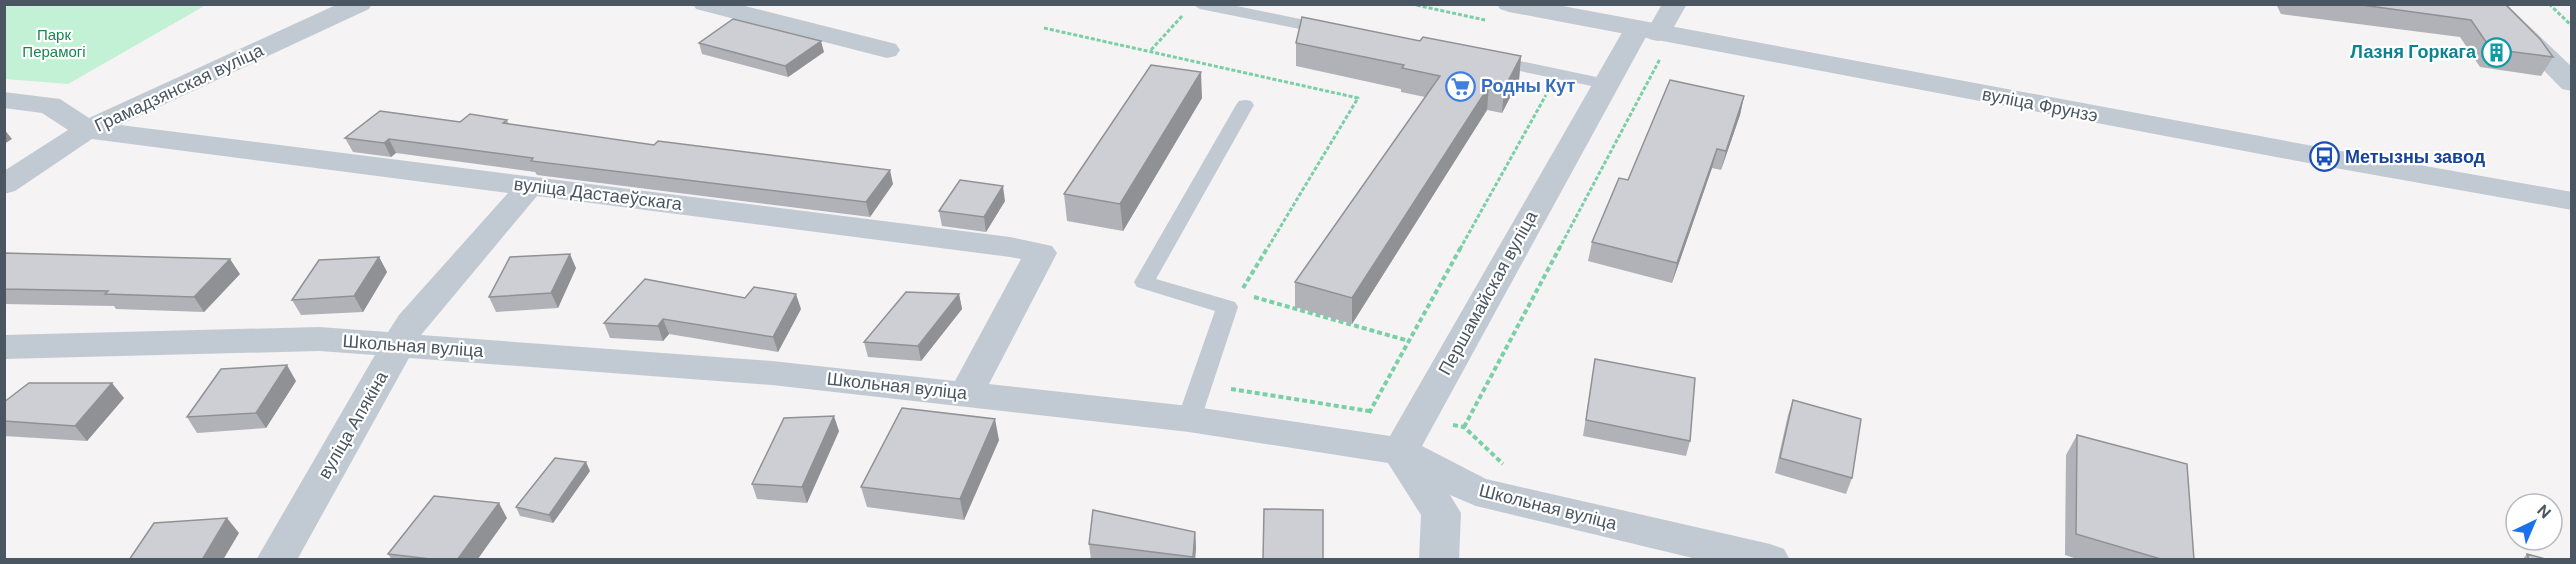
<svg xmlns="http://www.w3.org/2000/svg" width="2576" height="564" font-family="'DM Sans',sans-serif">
<rect width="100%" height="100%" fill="#f5f3f3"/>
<path fill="#c3f1d5" d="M4,5L5,4L206,5L68,84L5,79Z"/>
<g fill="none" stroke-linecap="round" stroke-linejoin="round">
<path stroke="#7ad0a6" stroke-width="3" stroke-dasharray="4 2" stroke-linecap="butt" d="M1411,4L1485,20
M2549,4L2572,26
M1044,28L1358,98L1267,249
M1151,50L1182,16
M1460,249L1546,95
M1559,249L1660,59"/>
<path stroke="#7ad0a6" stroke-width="4" stroke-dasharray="5 3" stroke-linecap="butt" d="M1243,288L1268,247
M1254,297L1409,341
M1231,389L1369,411
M1369,413L1461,247
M1453,425L1464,427L1503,464
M1464,427L1560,247"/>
<path fill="#c1cad2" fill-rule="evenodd" d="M1192,4H1227L1329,25L1337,30L1329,35L1200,9Z
M1492,55L1606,79L1612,80L1615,84L1612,88L1606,89L1486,64L1483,60L1486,56Z
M1245,100L1251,101L1254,105L1156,279L1235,302L1238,307L1201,419L1197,425L1189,427L1181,425L1177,419L1215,311L1137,287L1134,282L1236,105L1239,101Z"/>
<path fill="#c1cad2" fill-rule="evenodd" d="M338,4H372L369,9L120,125L1010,237L1052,246L1057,253L989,384L1189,406L1390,436L1624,29L1628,23L1637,21L1646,23L1649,27L1662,4H1687L1667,39L1658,41L1649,39L1647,35L1422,446L1486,479L1770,544L1784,549L1790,560H1701L1476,506L1450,495L1461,513L1459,560H1419L1421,515L1388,463L1189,432L772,385L409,358L297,560H256L375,355L319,351L4,359V335L319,327L388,332L399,315L508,193L92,139L15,191L4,194V171L68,130L42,113L4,108V92L60,99L89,118ZM537,196L1010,257L1021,259L955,381L772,361L421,335Z
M693,4H737L896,44L900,50L896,56L887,58L696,9Z"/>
<path fill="#c1cad2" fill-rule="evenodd" d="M1497,4H1552L2324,148L2572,192V210L2324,166L1509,12L1500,9Z
M2479,4H2506L2572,67V91L2562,89Z"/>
</g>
<path fill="#b0b2b7" d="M2276,4H2505L2553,57L2541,76L2480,67L2460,37L2281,14Z
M1420,41L1521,56L1519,80L1502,113L1487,110L1352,324L1295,307V282L1425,97L1401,92V89L1296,66V43Z
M699,43L824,52L788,77L702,54Z
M1744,96L1740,115L1721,170L1712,168L1672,283L1588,261L1592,242L1628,180Z
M1202,98L1123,231L1067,221L1064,194Z
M507,120L509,124L893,184L870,217L537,175L535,172L396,153L391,157L353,152L345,138L460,122Z
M1005,201L986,232L942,226L939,211Z
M4,253L240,274L204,312L116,309L114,306L4,304Z
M379,257L387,272L363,312L301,315L292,300Z
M576,268L558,308L496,312L489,297Z
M959,294L962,309L921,361L868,357L864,342Z
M801,309L778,352L669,334L663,341L610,338L604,323Z
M1595,359L1690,441L1686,456L1583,436Z
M296,381L266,428L197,433L187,417Z
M124,398L87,441L4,436V402Z
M1793,400L1852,478L1846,494L1775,473L1788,415Z
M839,431L807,503L757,499L752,484Z
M2077,435L2194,560H2080L2065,555L2066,455Z
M999,440L964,520L867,507L861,487Z
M590,471L553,523L520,516L516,507Z
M507,518L477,560H392L388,554Z
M1195,532L1196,547L1195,560H1091L1089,544Z
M2527,554L2549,560H2522Z"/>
<path fill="#909195" d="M821,41L824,52L788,77L785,66Z
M1521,56L1519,80L1502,113L1504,89Z
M1201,72L1202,98L1123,231L1120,204Z
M1489,86L1487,110L1352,324V298Z
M1744,96L1740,115L1721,170L1726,151Z
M4,129L12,139L4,144Z
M389,139L396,153L391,157L384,143Z
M1717,149L1712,168L1672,283L1677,263Z
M890,170L893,184L870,217L866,202Z
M1003,186L1005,201L986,232L984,217Z
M570,254L576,268L558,308L551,293Z
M379,257L387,272L363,312L354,296Z
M230,259L240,274L204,312L194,297Z
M796,294L801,309L778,352L773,337Z
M959,294L962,309L921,361L918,346Z
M663,319L669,334L663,341L658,326Z
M287,365L296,381L266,428L256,413Z
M112,383L124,398L87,441L75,426Z
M834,416L839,431L807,503L802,487Z
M995,419L999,440L964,520L960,499Z
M586,462L590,471L553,523L549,515Z
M499,503L507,518L477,560H457Z
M227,518L239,533L223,560H202Z
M1195,532L1196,547L1195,560H1194Z"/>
<path fill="#cdcfd5" stroke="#909195" stroke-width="1.5" d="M2355,4H2505L2540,39L2553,57L2491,49L2471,20Z
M1302,17L1420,41L1423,37L1521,56L1504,89L1489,86L1352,298L1295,282L1440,76L1402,68L1404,65L1296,43Z
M733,19L821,41L785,66L699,43Z
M1151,65L1201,72L1120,204L1064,194Z
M1670,80L1744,96L1726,151L1717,149L1677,263L1592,242L1619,178L1628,180Z
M380,111L460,122L470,114L507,120L503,123L654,145L658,141L890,170L866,202L531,161L533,158L389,139L384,143L345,138Z
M960,180L1003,186L984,217L939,211Z
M4,253L230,259L194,297L105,294L108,291L4,289Z
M570,254L551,293L489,297L510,257Z
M379,257L354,296L292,300L319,260Z
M645,279L745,298L754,287L796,294L773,337L663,319L658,326L604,323Z
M906,292L959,294L918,346L864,342Z
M1595,359L1695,378L1690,441L1586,420Z
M287,365L256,413L187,417L221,369Z
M29,383H112L75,426L4,421V402Z
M1793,400L1861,419L1852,478L1780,458Z
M902,408L995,419L960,499L861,487Z
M834,416L802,487L752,484L784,418Z
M2077,435L2187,464L2194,560H2164L2076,534Z
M555,458L586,462L549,515L516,507Z
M434,496L499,503L457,560H439L388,554Z
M1264,509L1323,510V560H1263Z
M1093,510L1195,532L1193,557L1089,544Z
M227,518L202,560H129L154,523Z
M2527,554L2549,560H2529Z"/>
<defs>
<symbol id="building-ring" viewBox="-11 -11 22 22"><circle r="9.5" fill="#fff" stroke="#0f9aa8" stroke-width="1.5"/><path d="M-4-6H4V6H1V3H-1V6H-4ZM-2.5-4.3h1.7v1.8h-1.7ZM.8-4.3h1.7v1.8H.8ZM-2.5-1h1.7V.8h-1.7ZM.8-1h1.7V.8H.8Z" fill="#0f9aa8"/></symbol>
<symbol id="supermarket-ring" viewBox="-11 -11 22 22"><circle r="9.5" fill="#fff" stroke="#3f7fe0" stroke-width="1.5"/><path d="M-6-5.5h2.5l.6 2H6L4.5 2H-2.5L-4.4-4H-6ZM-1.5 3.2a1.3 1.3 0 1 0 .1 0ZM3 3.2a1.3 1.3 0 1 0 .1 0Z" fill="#3f7fe0"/></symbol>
<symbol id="bus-ring" viewBox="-11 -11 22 22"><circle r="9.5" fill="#fff" stroke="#1a4fb4" stroke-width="1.5"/><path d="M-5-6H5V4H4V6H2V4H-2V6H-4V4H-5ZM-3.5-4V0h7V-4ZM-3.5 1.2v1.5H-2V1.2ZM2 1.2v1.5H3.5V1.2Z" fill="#1a4fb4"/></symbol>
</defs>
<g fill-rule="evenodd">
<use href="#building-ring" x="2480" y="36" width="33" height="33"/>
<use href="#supermarket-ring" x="1444" y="70" width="33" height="33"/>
<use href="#bus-ring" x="2308" y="140" width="33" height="33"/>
</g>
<g text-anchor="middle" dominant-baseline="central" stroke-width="4.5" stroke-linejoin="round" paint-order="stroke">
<g font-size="15" fill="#17864f" stroke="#fff">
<text x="54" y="35">Парк<tspan x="54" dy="17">Перамогі</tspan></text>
</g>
<g font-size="18" font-weight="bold" fill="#0d838f" stroke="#fff" text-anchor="end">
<text x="2476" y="52">Лазня Горкага</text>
</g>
<g font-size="18" font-weight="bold" fill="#366cbe" stroke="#fff" text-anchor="start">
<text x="1481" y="86">Родны Кут</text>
</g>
<g font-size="18" fill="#4a5661" stroke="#fff">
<text transform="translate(179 88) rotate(-25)">Грамадзянская вуліца</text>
<text transform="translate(2040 105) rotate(11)">вуліца Фрунзэ</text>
<text transform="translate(598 194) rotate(7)">вуліца Дастаеўскага</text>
<text transform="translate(1488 293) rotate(-61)">Першамайская вуліца</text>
<text transform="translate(413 346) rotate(4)">Школьная вуліца</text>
<text transform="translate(897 386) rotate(6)">Школьная вуліца</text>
<text transform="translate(353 425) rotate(-60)">вуліца Апякіна</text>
<text transform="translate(1548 507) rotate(14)">Школьная вуліца</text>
</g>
<g font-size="18" font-weight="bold" fill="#164399" stroke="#fff" text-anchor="start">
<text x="2345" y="157">Метызны завод</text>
</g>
</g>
<rect width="2576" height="564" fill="none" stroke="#4a5661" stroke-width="12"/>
<g transform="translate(2534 522) rotate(44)"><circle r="28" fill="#ffffff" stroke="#b7bbc0" stroke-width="1.5"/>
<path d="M0-4.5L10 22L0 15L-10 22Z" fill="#1a73e8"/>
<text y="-9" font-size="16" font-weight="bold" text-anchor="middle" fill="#4a5661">N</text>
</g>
</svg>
